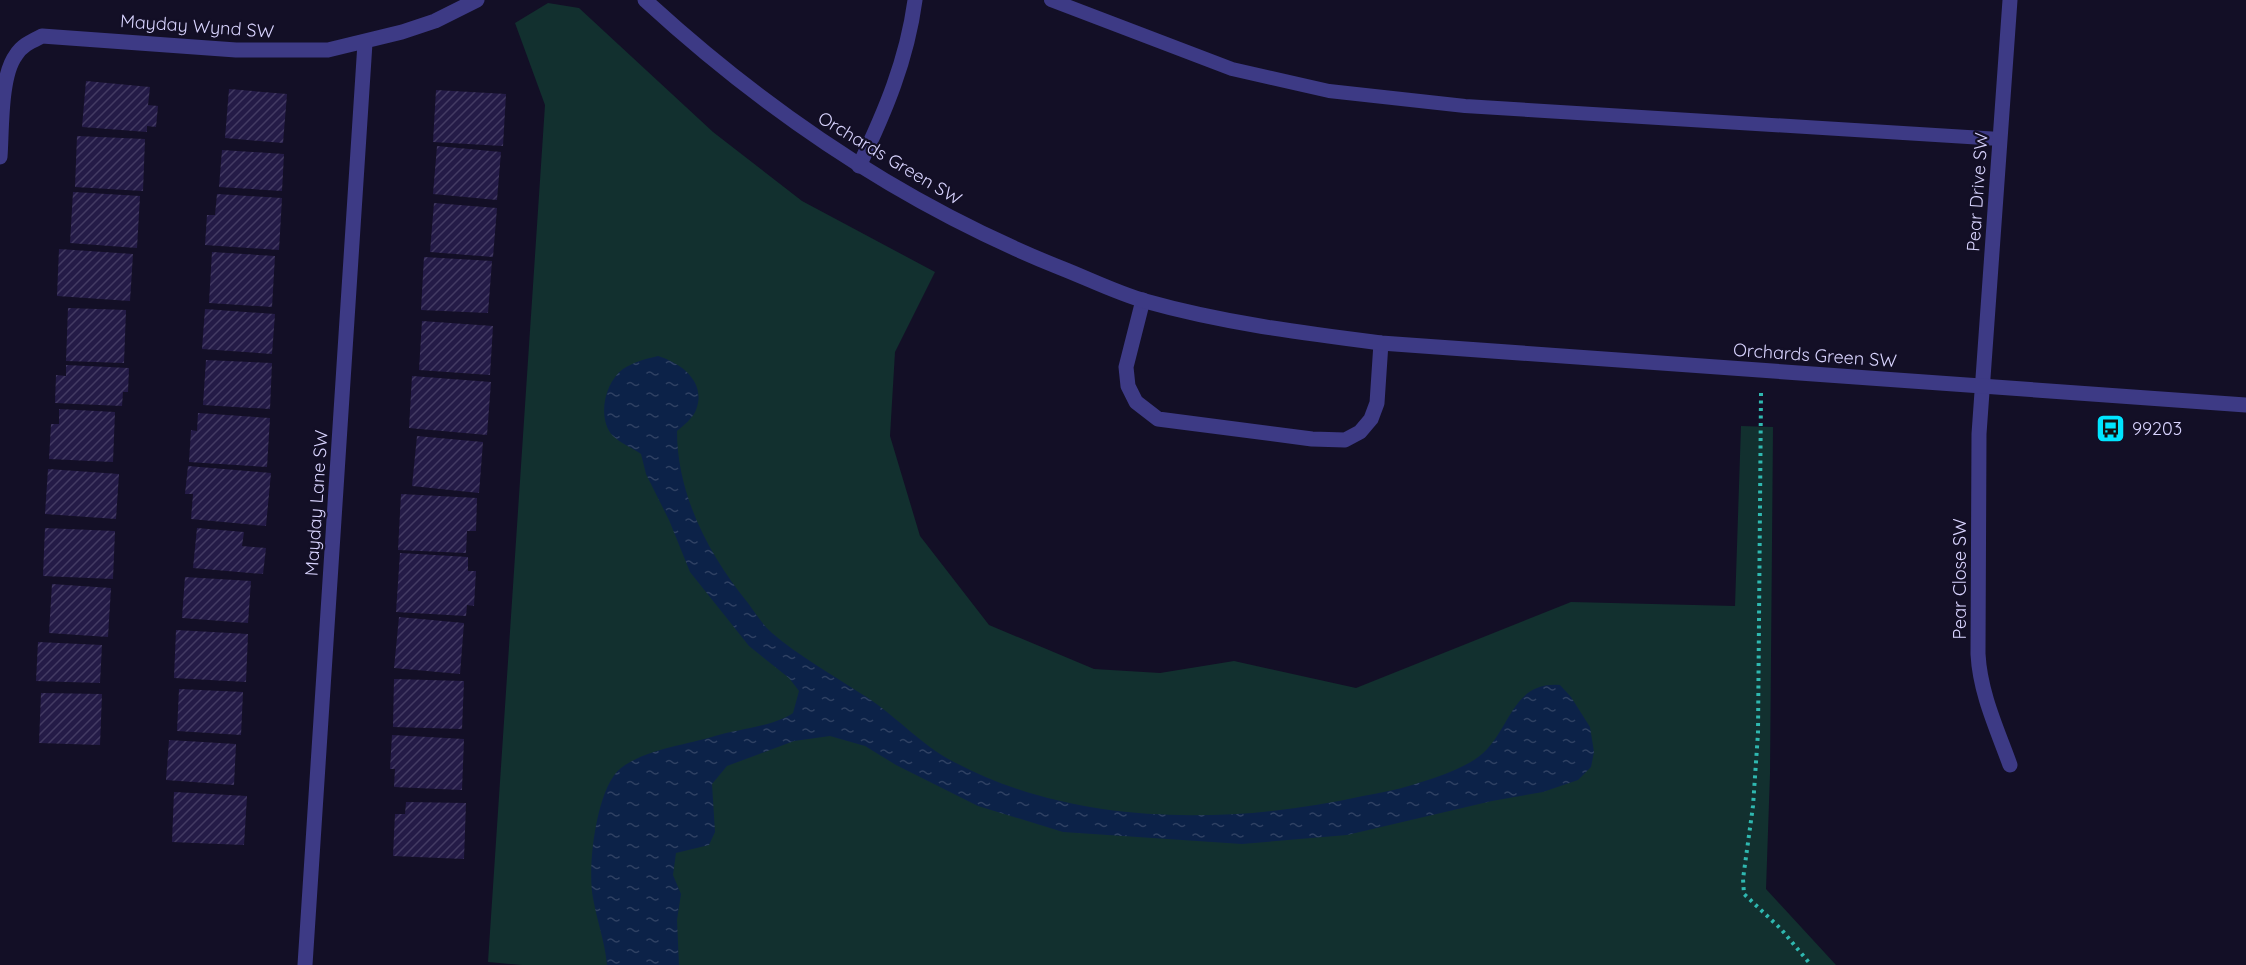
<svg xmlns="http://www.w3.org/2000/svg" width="2246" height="965" font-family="Quicksand,sans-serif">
<defs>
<pattern id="water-ripples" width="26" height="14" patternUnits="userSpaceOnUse" patternTransform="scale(1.5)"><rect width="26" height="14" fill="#0c2248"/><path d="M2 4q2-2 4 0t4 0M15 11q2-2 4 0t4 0" fill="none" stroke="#2f4163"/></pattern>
<pattern id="building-hatch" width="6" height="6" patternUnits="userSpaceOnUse" patternTransform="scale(1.5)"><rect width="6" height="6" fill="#241b47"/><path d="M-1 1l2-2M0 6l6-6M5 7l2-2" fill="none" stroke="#433b63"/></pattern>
</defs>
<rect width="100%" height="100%" fill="#130f26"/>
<path fill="#12302f" d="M548,3L579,8L713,132L802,201L935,272L895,352L890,436L920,536L989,625L1094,669L1160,673L1234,661L1356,688L1571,602L1735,606L1741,426L1773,427L1770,774L1766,889L1836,965H522L488,962L545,105L515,23Z"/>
<path fill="url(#water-ripples)" d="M658,356C681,363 707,382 696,410C693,418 683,426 677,431C677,495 709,555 748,603C755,613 763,625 772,633C799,656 831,674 860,693C894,713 919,744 954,762C1076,827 1231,825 1363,796C1379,793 1396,790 1412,785C1431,779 1457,771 1474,760C1511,737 1508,681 1560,685L1571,697L1590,727L1594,752L1591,767L1578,780L1543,792L1492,801L1347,835L1242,844L1063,832L978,806L896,765L865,746L830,736L794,741L727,766L712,784L715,832L709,845L676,853L673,875L681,894L677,920L679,965H607C605,942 597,921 593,898C587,869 596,787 621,768C646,749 686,745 715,736C738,729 775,726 793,713L799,691L789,678L749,646L690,572L669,520L646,474L641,454C633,448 620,443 613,436C597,419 604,383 623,369C634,362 645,359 658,356Z"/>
<path fill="url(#building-hatch)" d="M86,81L150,87L148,105L158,106L156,127L147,126V132L82,127Z
M229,89L287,94L283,143L225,138Z
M436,90L506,94L503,146L433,142Z
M77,136L145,139L143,191L75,187Z
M437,146L501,152L497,200L433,194Z
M222,150L284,154L282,191L219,187Z
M73,192L140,196L137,248L70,243Z
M217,194L282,198L279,250L205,245L207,215H215Z
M434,203L497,208L493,257L430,252Z
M59,249L133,254L130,301L57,296Z
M212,252L275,256L272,307L209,303Z
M424,257L492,261L488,313L421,310Z
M68,308L126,310L124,363L66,361Z
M205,309L275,314L272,354L202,349Z
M422,321L493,326L490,375L419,370Z
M206,360L272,363L270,409L203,405Z
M66,365L129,368L128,392H123L122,406L55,403L56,375L66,376Z
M412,376L491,382L487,435L409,428Z
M59,409L115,412L113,462L49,459L51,424H59Z
M198,413L270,418L267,467L189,462L191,430L197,431Z
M417,436L483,442L479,493L412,486Z
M188,466L271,473L266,526L191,519L193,494H185Z
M48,469L119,474L116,519L45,514Z
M401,494L477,498L476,531H467L466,553L398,550Z
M45,528L115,531L113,579L43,576Z
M197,528L244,532L242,546L266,548L263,574L193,568Z
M400,553L468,557V571H476L474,606L467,605L466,616L396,612Z
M185,577L251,581L248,623L182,618Z
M52,584L111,588L108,637L49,633Z
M399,617L464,623L460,674L394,668Z
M176,630L248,634L246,682L174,678Z
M38,642L102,645L100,683L36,681Z
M394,679L464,681L462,729L393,727Z
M179,689L243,692L241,735L177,731Z
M41,693L102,694L100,745L39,743Z
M392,735L464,739L462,790L394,787L395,769H390Z
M169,740L236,744L234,785L166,780Z
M174,792L247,796L244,845L172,842Z
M406,802L466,803L464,859L393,856L395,814H405Z"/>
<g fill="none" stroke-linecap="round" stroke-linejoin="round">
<path stroke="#2fb8b0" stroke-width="4" stroke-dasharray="3 4.5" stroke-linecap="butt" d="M1761,393L1758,733L1753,806L1743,879L1744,894L1781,929L1811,965"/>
<path stroke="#3d3a85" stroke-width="14" d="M1051,0L1232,69L1329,91L1465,106L2000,139"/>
<path stroke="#3d3a85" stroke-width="15" d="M0,157C2,131 0,76 16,55C22,45 32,41 42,36L236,50H328L402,32L435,21L477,0
M859,166C885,112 907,60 915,0
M1143,300L1126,367L1128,386L1136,402L1158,419L1312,439L1345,440L1360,432L1371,419L1377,403L1381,343
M2010,765C1997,729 1980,693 1978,654L1979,434L2010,0
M305,965L365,43"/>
<path stroke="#3d3a85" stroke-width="15" d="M645,0C768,113 906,206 1061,268C1089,279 1117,293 1145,301C1223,323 1302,333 1381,343L2246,405"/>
</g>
<defs>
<symbol id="bus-square" viewBox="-11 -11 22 22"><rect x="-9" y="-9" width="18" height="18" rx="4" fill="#00e5ff" stroke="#130f26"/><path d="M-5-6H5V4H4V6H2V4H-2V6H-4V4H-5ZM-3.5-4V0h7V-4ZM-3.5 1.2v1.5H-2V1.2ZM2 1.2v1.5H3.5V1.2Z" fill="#111"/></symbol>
</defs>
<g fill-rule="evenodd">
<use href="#bus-square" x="2094" y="412" width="33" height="33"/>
</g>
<g text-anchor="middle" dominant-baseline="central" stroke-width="4.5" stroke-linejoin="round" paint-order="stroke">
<g font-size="18" fill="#d9d4ff" stroke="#130f26">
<text transform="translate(197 26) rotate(4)">Mayday Wynd SW</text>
<text transform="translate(890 158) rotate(31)">Orchards Green SW</text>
<text transform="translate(1977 192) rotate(-86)">Pear Drive SW</text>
<text transform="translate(1815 355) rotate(4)">Orchards Green SW</text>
<text transform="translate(316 503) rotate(-86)">Mayday Lane SW</text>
<text transform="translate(1959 579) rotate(-90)">Pear Close SW</text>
</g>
<g font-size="18" fill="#d9d4ff" stroke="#130f26" text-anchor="start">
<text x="2132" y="428">99203</text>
</g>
</g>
</svg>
